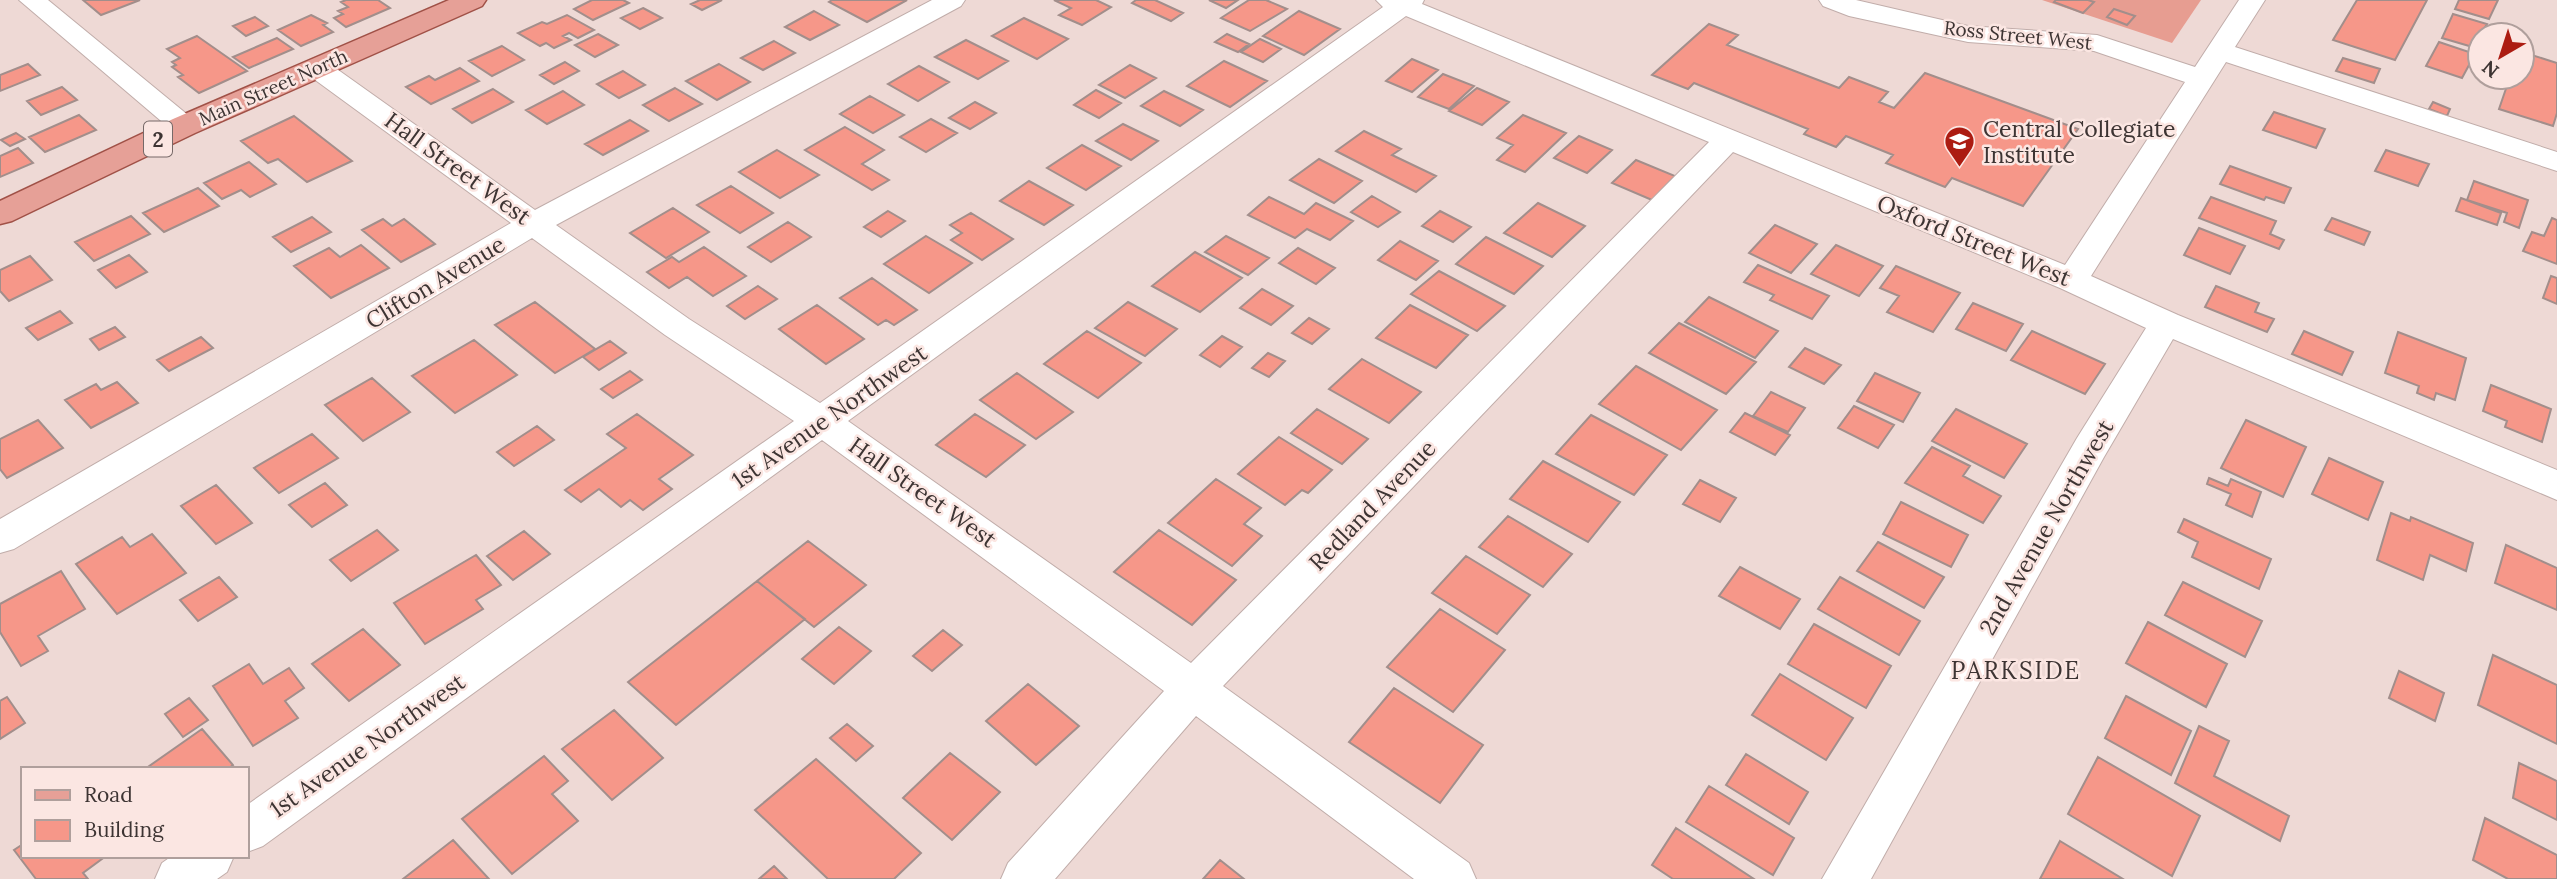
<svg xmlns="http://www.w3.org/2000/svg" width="2557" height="879" font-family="Lora,serif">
<rect width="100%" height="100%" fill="#eed9d5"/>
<path fill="#e79d91" d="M2042,0H2201L2172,43Z"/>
<path fill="#f69789" stroke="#a28e8b" stroke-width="2" d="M83,0H140L101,15Z
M346,0H378L390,8L346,27L334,18L343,14L338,11L348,7L341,2Z
M592,0H623L629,3L593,20L574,9Z
M700,0H722L702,10L691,4Z
M832,0H907L867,22L829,2Z
M1054,0H1096L1111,7L1082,25L1059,15L1071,8Z
M1136,0H1155L1183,13L1171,21L1132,3Z
M1209,0H1238L1226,8Z
M1249,0H1266L1287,9L1250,31L1221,18Z
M2056,0H2088L2094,2L2083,13L2054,2Z
M2357,0H2427L2395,60L2333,40Z
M2459,0H2498L2489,19L2455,9Z
M643,8L662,18L640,29L621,18Z
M2114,9L2135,16L2127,25L2107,17Z
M814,11L839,25L810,40L785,27Z
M1299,11L1340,29L1304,55L1263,36Z
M2453,14L2487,24L2480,35L2476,48L2442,38Z
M311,15L327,23L323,25L333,32L301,46L278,30Z
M567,15L594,30L578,38L569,33L563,36L571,40L554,48L546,43L540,46L518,33L542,22L547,24Z
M255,17L268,26L246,36L233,26Z
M1024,18L1068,39L1037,59L992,36Z
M1709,24L1738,35L1727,45L1839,88L1849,77L1888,92L1879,102L1894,108L1925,73L2078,129L2023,206L1952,178L1945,187L1886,163L1893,155L1846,136L1836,147L1804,134L1808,129L1694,83L1688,89L1652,75Z
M598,34L618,45L595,57L575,45Z
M1227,34L1249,44L1238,52L1215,42Z
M197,36L247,71L199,93L178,77L183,75L172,67L176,65L172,62L180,58L167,49Z
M277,38L293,49L249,68L233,57Z
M1260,39L1281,49L1263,62L1241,52Z
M966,40L1008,61L978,79L935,57Z
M774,41L795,53L763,70L741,58Z
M2439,42L2475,54L2462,78L2426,66Z
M502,46L524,60L492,76L469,61Z
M2522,52L2557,63V113L2553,126L2499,109L2510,77H2522Z
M2343,58L2380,69L2374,83L2336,71Z
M1412,59L1438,70L1412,92L1386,81Z
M1224,61L1267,81L1230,107L1187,86Z
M565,62L579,71L554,84L540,75Z
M28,64L40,75L0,91V75Z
M719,64L750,82L717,100L686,81Z
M1130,65L1156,78L1125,98L1099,85Z
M919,66L949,82L918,101L888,84Z
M460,68L479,81L431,104L406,87L429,76L435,80Z
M623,71L645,85L619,98L597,84Z
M1443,74L1474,86L1449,109L1418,97Z
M62,87L77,100L41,115L27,101Z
M675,88L702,104L669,121L643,105Z
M1477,88L1509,102L1482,125L1449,111Z
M493,89L513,102L472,123L453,109Z
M1096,90L1121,103L1099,118L1074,105Z
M563,91L584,105L547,124L526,110Z
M1164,91L1203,110L1180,126L1141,106Z
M870,96L904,115L873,133L840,114Z
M975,102L996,113L970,129L949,118Z
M2433,102L2450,109L2447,116L2429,109Z
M2274,112L2325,129L2316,148L2263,130Z
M79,115L96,130L45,152L29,137Z
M1523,115L1566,133L1525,172L1497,160L1513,145L1497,138Z
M294,116L352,161L307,182L278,159L268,163L241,141Z
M931,119L957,133L926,152L900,137Z
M630,120L648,131L603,155L585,144Z
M1123,124L1158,141L1131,160L1096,141Z
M845,127L884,150L862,164L889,180L872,190L805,150Z
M1364,131L1401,149L1392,155L1436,176L1416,192L1336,151Z
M16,133L25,139L10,146L1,140Z
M1579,136L1612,150L1587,173L1554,158Z
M1082,145L1121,166L1086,190L1047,168Z
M18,148L33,163L0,177V156Z
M777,150L819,175L780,198L739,172Z
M2386,150L2429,164L2418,186L2375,171Z
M1319,159L1362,181L1334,203L1290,180Z
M1636,160L1675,176L1652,200L1612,183Z
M249,162L276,184L250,197L241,190L222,199L204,183Z
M2230,166L2291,188L2284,203L2266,197L2264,200L2220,184Z
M1029,181L1073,205L1044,225L1000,201Z
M2474,181L2528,200L2519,228L2504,222L2507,213L2467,200Z
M731,186L773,213L740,233L697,205Z
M198,188L219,206L164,232L143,213Z
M1372,196L1400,212L1378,227L1351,212Z
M1269,197L1304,214L1316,203L1353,221L1330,240L1307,229L1295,238L1248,215Z
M2211,197L2276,221L2270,234L2284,240L2279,249L2199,218Z
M2461,198L2501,213L2497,225L2456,211Z
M1538,203L1585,226L1552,257L1504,233Z
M673,208L709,232L666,258L630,233Z
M888,211L905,221L881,237L864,227Z
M1440,211L1471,227L1453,242L1422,226Z
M971,213L1013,239L982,260L951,240L962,233L950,225Z
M131,216L150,234L94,261L75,242Z
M312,217L331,232L291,252L273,237Z
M2332,218L2370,232L2364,245L2325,230Z
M2552,218L2557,220V264L2523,251L2532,232L2544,236Z
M383,219L392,226L404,219L435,244L401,262L362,230Z
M788,222L811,237L771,262L748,247Z
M1775,225L1817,244L1791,273L1749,253Z
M2199,228L2245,246L2230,274L2184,255Z
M926,236L972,263L929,293L884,264Z
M1226,236L1269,258L1248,275L1205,252Z
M1486,237L1543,266L1514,294L1456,264Z
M1400,241L1438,261L1416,280L1378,260Z
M361,245L389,268L331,298L294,266L329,248L340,257Z
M1836,245L1883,266L1859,296L1811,274Z
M704,247L746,276L713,296L687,277L669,288L647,272L672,257L679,262Z
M1298,248L1335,268L1316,284L1279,263Z
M1195,252L1242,278L1200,312L1152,286Z
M129,255L147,272L116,288L98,270Z
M30,256L52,280L9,301L0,291V270Z
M1758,265L1829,296L1812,319L1770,300L1774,295L1744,282Z
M1896,266L1960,293L1933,332L1887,312L1899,296L1880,288Z
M1439,271L1505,306L1477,331L1411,294Z
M2551,276L2557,278V304L2543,298Z
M872,278L917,310L894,325L886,320L878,325L840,298Z
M758,286L777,299L745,319L727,306Z
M2216,286L2259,303L2255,312L2274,319L2267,332L2205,307Z
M1262,289L1293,306L1271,325L1240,308Z
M1709,297L1778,331L1755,358L1685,322Z
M535,302L595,349L555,373L495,325Z
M1128,302L1177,329L1145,356L1095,328Z
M1973,303L2023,324L2006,351L1956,329Z
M817,305L864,339L826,364L779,329Z
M1410,305L1468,335L1436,368L1376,338Z
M60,311L72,323L38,340L26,328Z
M1309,318L1329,329L1312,344L1292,333Z
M1679,323L1756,362L1726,394L1649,353Z
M115,327L125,337L99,350L90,339Z
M1087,331L1141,363L1098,398L1044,364Z
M2032,331L2105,364L2085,394L2011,360Z
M2304,331L2353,352L2342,375L2292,354Z
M2398,332L2466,358L2455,400L2436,393L2434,400L2417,393L2419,386L2385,373Z
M1222,336L1242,347L1220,367L1200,355Z
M201,337L213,348L169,371L157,360Z
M474,340L517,375L455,413L412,376Z
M610,341L626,353L599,370L583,357Z
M1805,348L1841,365L1824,384L1789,367Z
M1268,353L1285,361L1269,377L1252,368Z
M1362,359L1421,392L1389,423L1329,389Z
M1636,366L1717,410L1681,450L1599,404Z
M630,371L642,380L613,398L601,389Z
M1017,373L1073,412L1036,439L980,400Z
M1875,373L1920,393L1903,422L1857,401Z
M372,378L410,412L363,441L325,405Z
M117,382L138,403L91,428L65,400L96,384L101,390Z
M2491,385L2551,409L2542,442L2505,427L2507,421L2483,411Z
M1771,392L1805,408L1788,432L1753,416Z
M1854,406L1894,425L1878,448L1838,428Z
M1317,409L1368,439L1342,464L1291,433Z
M1956,409L2027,444L2004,478L1932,441Z
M1745,413L1790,435L1775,455L1730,432Z
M637,414L693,455L659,479L672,489L643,510L630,500L621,507L599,489L581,502L565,490L626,448L607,434Z
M975,414L1025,445L986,477L936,445Z
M1591,415L1667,455L1634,495L1556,454Z
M38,420L63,448L7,478L0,469V439Z
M2246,420L2306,447L2283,497L2221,468Z
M537,426L554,440L514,466L497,452Z
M312,434L338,458L279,493L254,468Z
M1279,437L1332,470L1308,493L1302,490L1285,505L1238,474Z
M1932,447L1970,466L1963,476L2001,496L1983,523L1905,483Z
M2329,458L2383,482L2368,520L2312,494Z
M1543,461L1620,502L1588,542L1510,499Z
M2209,478L2228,486L2231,479L2261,492L2252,517L2226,505L2231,494L2207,484Z
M1216,479L1261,508L1244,524L1262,536L1232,566L1168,523Z
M1700,480L1736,498L1720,522L1683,504Z
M325,483L347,505L312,527L289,505Z
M216,485L252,523L216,544L181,506Z
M1901,502L1968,535L1951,567L1883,534Z
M2391,513L2410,521L2411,517L2473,543L2466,571L2430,555L2423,580L2377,560Z
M1508,516L1572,554L1543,587L1479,547Z
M2184,519L2271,559L2259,589L2192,557L2198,542L2178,532Z
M377,530L398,550L351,581L330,560Z
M1159,530L1236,580L1192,625L1114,572Z
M524,531L550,554L513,580L487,556Z
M152,534L186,573L117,614L76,564L122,537L130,547Z
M808,541L866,585L814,627L757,581Z
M1878,542L1944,577L1924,608L1857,571Z
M2506,545L2557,568V610L2495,583Z
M476,555L501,585L476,600L483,609L425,644L394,603Z
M1466,556L1530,595L1497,634L1432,593Z
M1740,567L1800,599L1780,629L1719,596Z
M61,571L85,609L38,636L48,651L21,666L0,632V604Z
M219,577L237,597L198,621L180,600Z
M1840,577L1920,621L1899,655L1818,609Z
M757,581L805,619L676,725L628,682Z
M2183,582L2262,621L2245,657L2165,615Z
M1440,609L1505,650L1453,712L1387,667Z
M2148,622L2227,664L2206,707L2126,663Z
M1814,624L1891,666L1866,708L1788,664Z
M839,627L871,651L834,684L802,659Z
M363,629L400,665L349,701L312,664Z
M943,630L962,645L932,671L913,656Z
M2493,655L2557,685V744L2478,705Z
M249,664L263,684L289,668L304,688L285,701L298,718L253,746L213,686Z
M2399,671L2444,693L2435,721L2389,698Z
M1780,674L1853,718L1826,760L1752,715Z
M1028,684L1079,726L1036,765L986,721Z
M1394,688L1483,745L1440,803L1349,742Z
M2126,696L2191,731L2171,775L2105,738Z
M7,697L25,723L0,739V701Z
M189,698L208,720L183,737L165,714Z
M614,710L663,758L612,800L562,749Z
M847,724L873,746L856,761L830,738Z
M2199,726L2229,741L2214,776L2289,816L2280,841L2175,783Z
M202,729L233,765L228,769H145Z
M950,753L1000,792L952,840L903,798Z
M1746,754L1808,792L1789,824L1726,785Z
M544,756L568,781L552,794L578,821L512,874L462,819Z
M2098,757L2200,816L2172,876L2068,814Z
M816,759L921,853L894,879H828L755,810Z
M2519,763L2557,781V820L2513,798Z
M1709,786L1794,838L1773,875L1686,822Z
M2485,818L2557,855V879H2508L2473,860Z
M1676,828L1754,879H1673L1652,865Z
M453,840L489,879H403Z
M2060,841L2123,879H2040Z
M23,844V856H106L83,873L88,879H36L14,850Z
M1220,860L1244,879H1203Z
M774,866L787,879H759Z"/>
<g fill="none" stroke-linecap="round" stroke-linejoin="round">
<defs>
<path id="minor" d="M19,0H48L194,120L199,126L194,132L184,135L174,132Z
M932,0H965L961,6L556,225L689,319L820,403L1383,7L1376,0H1424L1422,4L2065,265L2185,82L2094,51L1968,42L1849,16L1823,6L1819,0H1856L1968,26L2097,35L2195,67L2239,0H2265L2235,47L2557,152V171L2226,62L2091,276L2178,315L2557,470V500L2173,339L2104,457L1871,879H1822L2077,438L2146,328L2060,288L1733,152L1223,686L1469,863L1476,879H1414L1196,716L1055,879H1001L1008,863L1164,691L822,440L263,846L247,852V805L794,421L665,335L532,238L14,549L0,553V519L511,223L307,74L303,68L307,62L317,60L327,62L535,210ZM1406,16L1709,142L1191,663L848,421Z
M172,856H234L227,872L217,879H155L162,863Z"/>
<path id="primary" d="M449,0H486L482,6L195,133L12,221L0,224V201L173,119Z"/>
</defs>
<use href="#minor" stroke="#c1adaa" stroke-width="2"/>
<use href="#primary" stroke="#a05147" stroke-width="3"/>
<use href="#minor" fill="#fff" fill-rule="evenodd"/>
<use href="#primary" fill="#e6a097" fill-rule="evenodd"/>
</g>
<defs>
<symbol id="school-pin" viewBox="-11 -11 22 30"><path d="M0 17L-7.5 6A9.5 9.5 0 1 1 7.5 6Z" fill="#ac1c12" stroke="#fbe6e2"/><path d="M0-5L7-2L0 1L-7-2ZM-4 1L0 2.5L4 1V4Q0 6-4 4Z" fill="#fff"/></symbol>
</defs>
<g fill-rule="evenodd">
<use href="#school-pin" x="1942" y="124" width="35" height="47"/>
</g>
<g text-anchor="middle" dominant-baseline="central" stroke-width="5" stroke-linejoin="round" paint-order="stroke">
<g font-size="19" fill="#3d3433" stroke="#fbe6e2">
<text transform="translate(2018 35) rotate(6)">Ross Street West</text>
<text transform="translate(273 87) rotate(-24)">Main Street North</text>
</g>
<rect fill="#fbe6e2" stroke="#766968" stroke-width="2" x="144" y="121.5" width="28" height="35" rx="5"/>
<g font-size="21" font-weight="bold" fill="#3d3433">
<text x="158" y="139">2</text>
</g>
<g font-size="23" fill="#3d3433" stroke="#fbe6e2" text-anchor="start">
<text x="1983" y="128">Central Collegiate<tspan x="1983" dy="26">Institute</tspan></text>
</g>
<g font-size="23" fill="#3d3433" stroke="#fbe6e2">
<text transform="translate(458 168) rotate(36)">Hall Street West</text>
<text transform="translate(1974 240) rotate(22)">Oxford Street West</text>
<text transform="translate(435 282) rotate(-31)">Clifton Avenue</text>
<text transform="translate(829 416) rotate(-35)">1st Avenue Northwest</text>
<text transform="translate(923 492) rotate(35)">Hall Street West</text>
<text transform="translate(1372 505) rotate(-46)">Redland Avenue</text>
<text transform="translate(2046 527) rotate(-60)">2nd Avenue Northwest</text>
<text transform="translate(367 745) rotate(-35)">1st Avenue Northwest</text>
</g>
<g font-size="24" letter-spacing="2" fill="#3d3433" stroke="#fbe6e2">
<text x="2016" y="670">PARKSIDE</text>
</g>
</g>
<rect x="21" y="767" width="228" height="91" fill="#fbe6e2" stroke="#af9f9c" stroke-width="2"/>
<rect x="35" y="790" width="35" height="10" fill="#e6a097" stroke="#af9f9c" stroke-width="2"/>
<text x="84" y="802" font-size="21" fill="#3d3433">Road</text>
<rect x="35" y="820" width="35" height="21" fill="#f69789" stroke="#af9f9c" stroke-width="2"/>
<text x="84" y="837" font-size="21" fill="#3d3433">Building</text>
<g transform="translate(2501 56) rotate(219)"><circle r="33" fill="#fbe6e2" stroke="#af9f9c" stroke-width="2"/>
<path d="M0-5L12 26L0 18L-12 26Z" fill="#ac1c12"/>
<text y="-10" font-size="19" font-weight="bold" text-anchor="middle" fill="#3d3433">N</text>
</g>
</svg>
